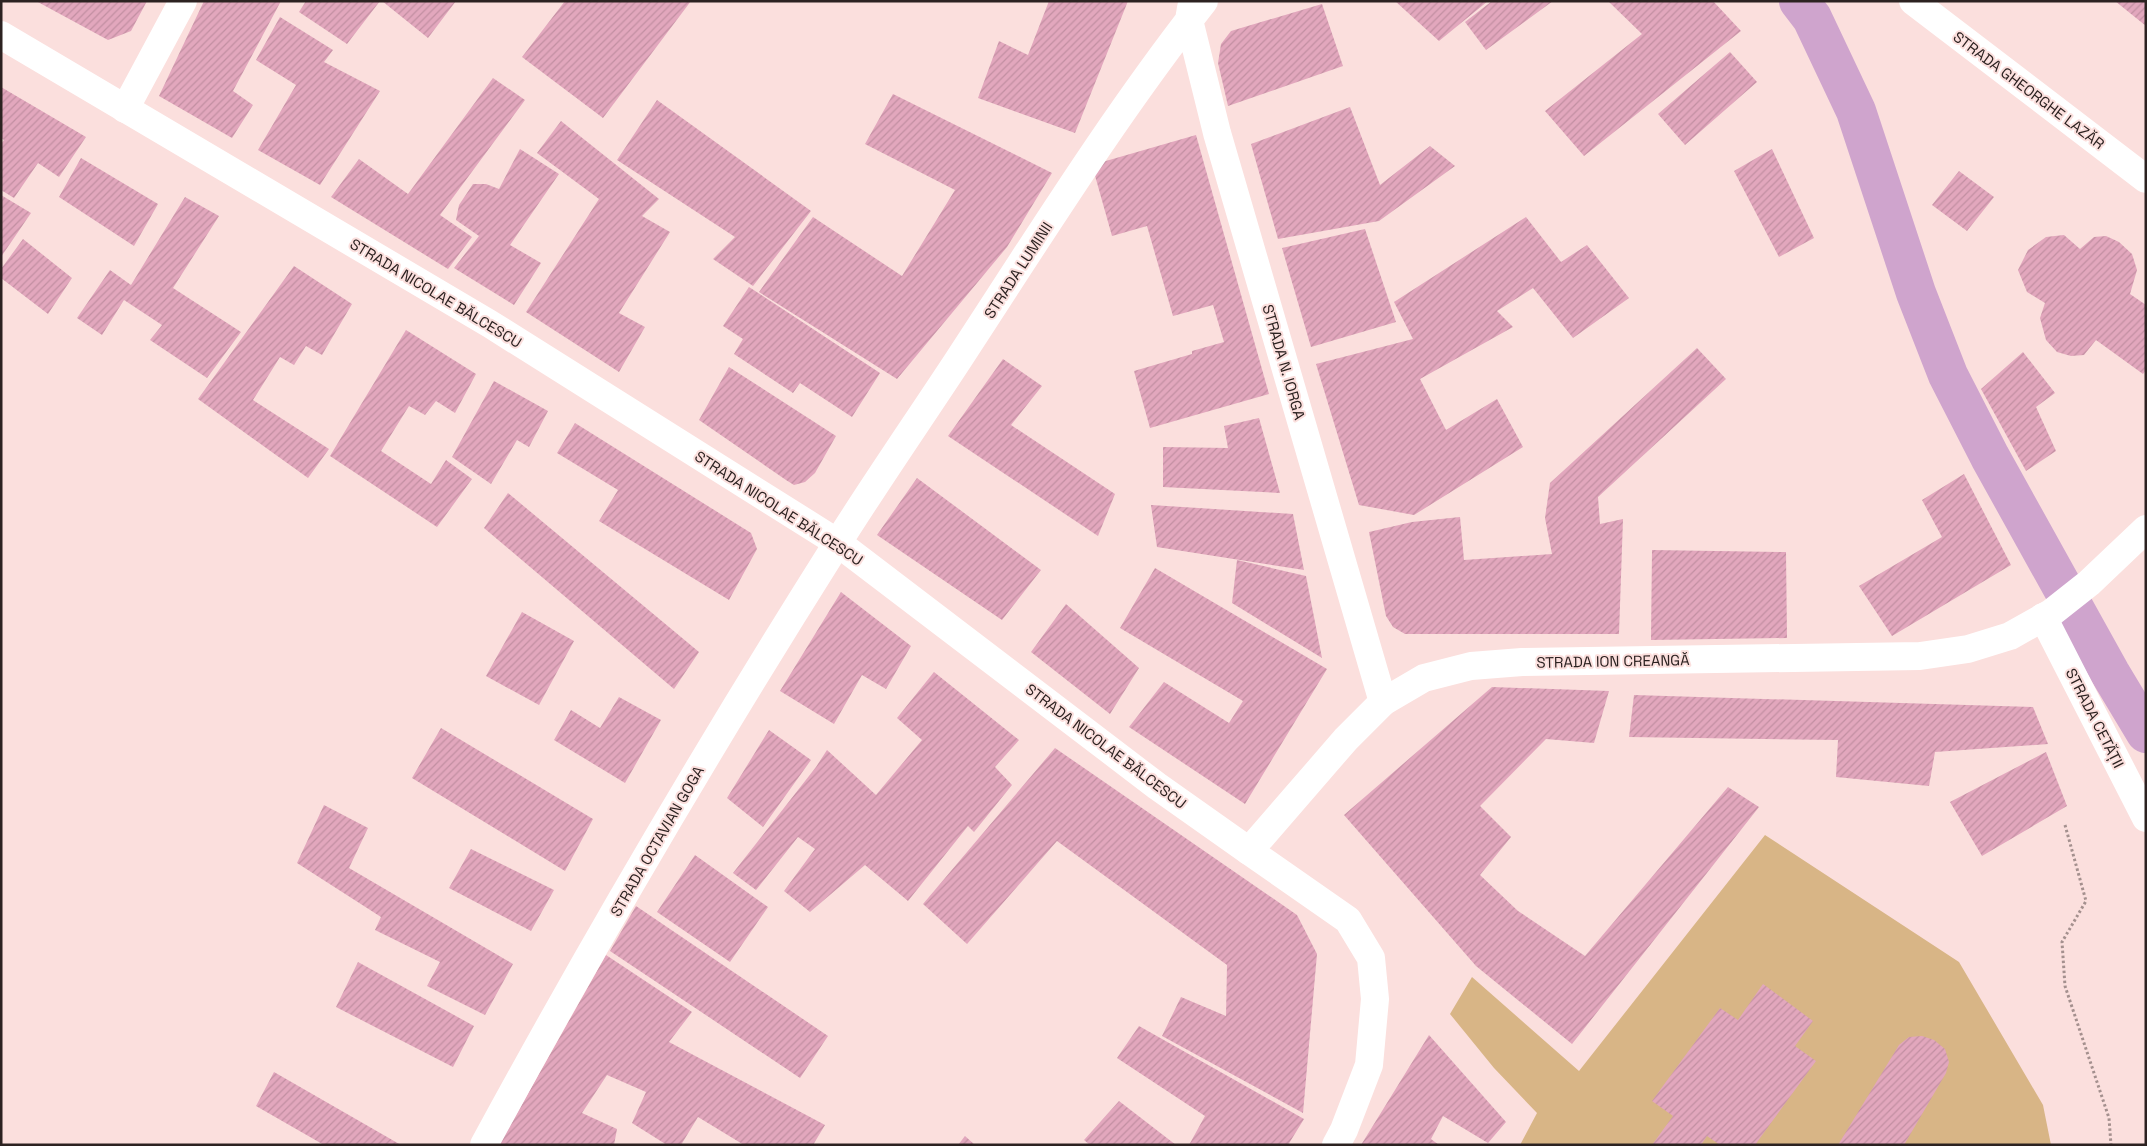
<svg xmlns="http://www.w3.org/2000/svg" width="2147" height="1146" font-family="'Space Grotesk',sans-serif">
<defs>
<pattern id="building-hatch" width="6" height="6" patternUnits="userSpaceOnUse" patternTransform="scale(1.25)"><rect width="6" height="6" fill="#e2a7bd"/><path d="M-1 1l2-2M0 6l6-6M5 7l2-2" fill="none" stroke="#c28fa2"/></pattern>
</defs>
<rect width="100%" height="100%" fill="#fbdfdd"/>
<path fill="#d8b586" d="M1765,835L1959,962L2043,1105L2051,1145H1520L1537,1113L1494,1068L1450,1014L1472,977L1579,1071Z"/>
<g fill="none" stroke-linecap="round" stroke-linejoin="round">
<path stroke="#cfa4cd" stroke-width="40" d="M1799,1L1812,18L1856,111L1916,293L1948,375L1990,457L2110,673L2146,733"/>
</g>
<path fill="url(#building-hatch)" d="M36,1H147L131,31L108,40Z
M204,1H281L233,91L253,105L232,138L159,96Z
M306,1H380L347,44L299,12Z
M382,1H456L428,38Z
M565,1H691L603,118L522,57Z
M1049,1H1128L1075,133L978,98L999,41L1028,55Z
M1395,1H1488L1439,41Z
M1492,1H1553L1486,50L1465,22Z
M1608,1H1713L1741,31L1584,156L1545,111L1642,34Z
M2115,1H2146V26Z
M1322,4L1343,66L1228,106L1218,63L1221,44L1231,31Z
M280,17L333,50L324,62L380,91L320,185L258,150L296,85L256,60Z
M1730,52L1757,82L1685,145L1658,114Z
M493,78L525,100L440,215L472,237L448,269L331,197L359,159L408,194Z
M1,87L86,137L59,177L38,163L14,198L1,190V144L4,140L1,138Z
M893,94L1052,173L1007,247L897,379L759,292L813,217L902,276L955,190L865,144Z
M657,100L811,211L753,286L713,259L735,237L617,160Z
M1350,107L1380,185L1430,146L1455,166L1379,221L1278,239L1251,144Z
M561,121L659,199L642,216L670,232L619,313L645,327L619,372L526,312L599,199L537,153Z
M1196,135L1269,394L1150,428L1134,371L1192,354V351L1224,342L1213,305L1173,316L1147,226L1112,236L1092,165Z
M520,149L559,174L510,245L541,263L514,305L454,268L479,236L456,220L459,205L473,184H486L499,189Z
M1772,149L1814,238L1779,257L1734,171Z
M81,158L158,204L134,246L59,197Z
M1959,171L1994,197L1967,231L1932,205Z
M1,195L31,213L1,257Z
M185,197L219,216L173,288L241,332L207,378L150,340L162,325L124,300L102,335L77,318L110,270L131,285Z
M1526,217L1561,262L1587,245L1629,298L1573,338L1533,288L1497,311L1513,327L1420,379L1446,430L1497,399L1523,447L1414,515L1359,505L1316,364L1413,339L1394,302Z
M1365,229L1396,322L1311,347L1282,248Z
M2064,235L2080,249L2094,237L2106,236L2119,242L2132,254L2137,270L2130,294L2146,305V370L2143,374L2096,340L2084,355L2071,356L2057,352L2046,340L2040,318L2045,303L2027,292L2018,270L2028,250L2046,237Z
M23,239L72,278L48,314L1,278V269Z
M294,266L352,304L322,355L306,346L294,365L280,357L253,400L329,449L308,478L198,399Z
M749,287L880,373L852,417L800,383L793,393L734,354L743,339L723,326Z
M406,330L476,374L455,413L436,401L425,415L409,406L381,451L431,484L446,460L472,479L437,527L330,456Z
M1697,348L1726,379L1598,497L1600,524L1623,519L1619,634H1405L1393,627L1386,616L1369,532L1412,522L1460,517L1464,560L1552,554L1545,518L1550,483Z
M2023,352L2055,393L2036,407L2056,451L2026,471L1981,389Z
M1003,359L1042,386L1011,425L1115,494L1098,536L948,436Z
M729,367L836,436L815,473L805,482L794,485L786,480L699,420Z
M494,381L548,411L529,447L517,440L491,484L452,457Z
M1259,418L1280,493L1163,487V447L1228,448L1224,426Z
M575,423L751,533L757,549L729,600L599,521L618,490L557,453Z
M1964,474L2011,565L1892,636L1859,586L1942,537L1922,500Z
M917,478L1041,570L1002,620L877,535Z
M508,493L699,652L674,689L484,528Z
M1151,505L1293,514L1304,570L1157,547Z
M1652,550L1786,552L1787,638L1651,640Z
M1237,560L1306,576L1322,658L1232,603Z
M1155,568L1327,669L1245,804L1129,727L1164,682L1229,723L1243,701L1120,628Z
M841,592L911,646L886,689L862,675L834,724L780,691Z
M1066,604L1139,668L1110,714L1031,652Z
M522,612L574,641L539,705L486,676Z
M934,672L1019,740L995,767L1012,785L974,832L968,826L908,901L865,865L810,912L784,891L815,849L798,837L756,890L733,873L816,767L827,750L876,795L922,740L897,718Z
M1492,687L1609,691L1594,743L1546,739L1480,806L1511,837L1480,875L1518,911L1585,956L1728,787L1759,807L1572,1044L1476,966L1344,815Z
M1634,695L2033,707L2048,744L1935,752L1929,786L1836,777L1838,740L1629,737Z
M619,697L661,720L625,783L554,740L571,710L600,728Z
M441,728L593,819L565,871L412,778Z
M769,730L811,760L763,827L727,798Z
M1055,748L1297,915L1317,954L1303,1113L1162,1036L1181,997L1226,1016L1227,965L1057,841L967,944L923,904Z
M2046,752L2067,806L1982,856L1950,802Z
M324,805L368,828L349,868L513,964L485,1015L427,986L440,962L375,930L381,917L297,863Z
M471,849L554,890L531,931L449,888Z
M695,855L768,907L730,962L657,912Z
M636,906L828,1036L800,1078L610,951Z
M606,955L692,1012L669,1042L825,1125L813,1145H744L698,1117L681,1145H667L632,1123L646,1092L607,1075L582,1113L617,1129L614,1145H499Z
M358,962L474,1026L453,1067L336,1007Z
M1763,984L1813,1021L1795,1046L1816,1061L1755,1145H1720L1707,1136L1701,1145H1652L1673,1116L1652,1101L1720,1008L1738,1020Z
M1139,1026L1304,1119L1288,1145H1189L1205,1116L1117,1058Z
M1429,1035L1506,1122L1488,1143L1443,1116L1431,1139L1439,1145H1361Z
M1922,1036L1934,1040L1945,1049L1949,1062L1946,1073L1904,1145H1838L1899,1045L1909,1037Z
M274,1072L401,1145H324L256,1106Z
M1119,1101L1176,1145H1090L1084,1140Z
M965,1136L975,1145H958Z"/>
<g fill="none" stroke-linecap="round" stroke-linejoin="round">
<path stroke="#a4908e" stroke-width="3" stroke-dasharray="2.5 2.5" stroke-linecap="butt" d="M2065,825L2086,901L2062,942L2065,986L2109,1118L2111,1145"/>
<path stroke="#fff" stroke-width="28" d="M1913,1L2146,179
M1191,8L1189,20L1217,133L1383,702
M125,109L183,1
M2043,617L2146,818
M1249,851L1348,920L1371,958L1375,999L1369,1065L1344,1130L1336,1145
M484,1145C594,942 712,742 835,547C872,488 912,430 951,371C1033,246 1112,118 1204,1"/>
<path stroke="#fff" stroke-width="28" d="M1,35L490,324L838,543L1157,786L1249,851L1346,739L1383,702L1424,678L1471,666L1522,662L1920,656L1968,649L2010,636L2051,613L2089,583L2146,529"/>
</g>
<g text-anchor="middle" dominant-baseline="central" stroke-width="4" stroke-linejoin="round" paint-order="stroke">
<g font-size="15" fill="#2c2221" stroke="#fbdfdd">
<text transform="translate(2029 90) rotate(37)">STRADA GHEORGHE LAZĂR</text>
<text transform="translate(1018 270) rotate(-57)">STRADA LUMINII</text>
<text transform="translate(436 293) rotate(31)">STRADA NICOLAE BĂLCESCU</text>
<text transform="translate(1284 362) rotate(74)">STRADA N. IORGA</text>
<text transform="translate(779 508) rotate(33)">STRADA NICOLAE BĂLCESCU</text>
<text transform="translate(1613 661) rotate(-1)">STRADA ION CREANGĂ</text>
<text transform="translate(2095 718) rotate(63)">STRADA CETĂȚII</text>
<text transform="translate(1106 746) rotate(37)">STRADA NICOLAE BĂLCESCU</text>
<text transform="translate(657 841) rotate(-60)">STRADA OCTAVIAN GOGA</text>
</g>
</g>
<rect width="2147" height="1146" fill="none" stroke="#2c2221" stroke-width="5"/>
</svg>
